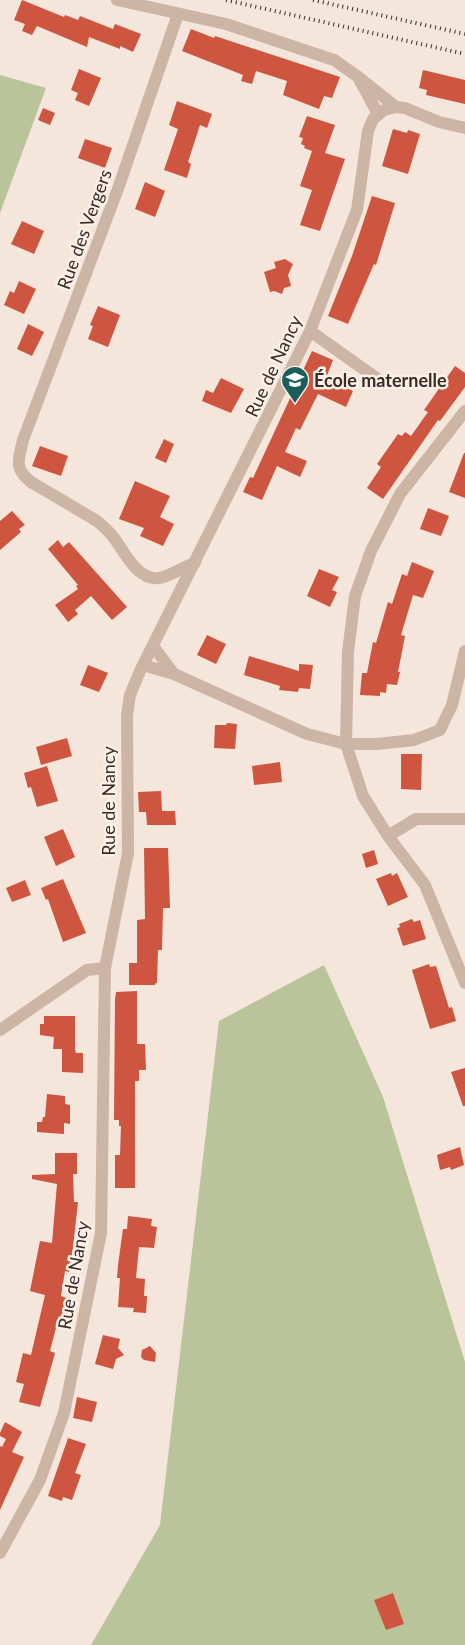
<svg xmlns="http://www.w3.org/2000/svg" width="465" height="1645" font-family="Lato,sans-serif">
<rect width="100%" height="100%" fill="#f4e6db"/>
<path fill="#bac49a" d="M0,75L46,88L0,213Z
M324,965L383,1097L465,1362V1645H91L160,1525L219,1021Z"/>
<path fill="#ce553f" d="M22,0L64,17L65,15L78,20L80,16L113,29L115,24L141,34L133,52L120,46V49L89,37L87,47L37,26L32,35L22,31L25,24L14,20Z
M191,29L214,38L215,36L340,77L332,98L324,96L319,109L283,95L287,81L256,71L252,84L241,81L243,75L182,51Z
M79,69L101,78L89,106L75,100L78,93L71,90Z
M423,70L465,80V104L426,95L427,90L419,88Z
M177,101L212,114L207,128L200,125L188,162L191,164L187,178L164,170L178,129L169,125Z
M43,108L55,113L50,125L38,120Z
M307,116L335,125L325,153L345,159L320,231L300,225L312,190L300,186L312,151L304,148L305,146L301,144L303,138L299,137Z
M393,129L407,133L408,130L420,134L408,174L382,166Z
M85,139L112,148L105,168L78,158Z
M145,182L165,191L155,217L135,209Z
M372,196L395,203L376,265L374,264L348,324L328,316L352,256Z
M22,221L44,231L34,254L11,244Z
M285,259L293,264L288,275L291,286L284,288L282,294L274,291L270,292L264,272L276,268L274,262Z
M19,281L36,289L24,314L4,305L10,291L14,293Z
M98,306L120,315L108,347L88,339L93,326L90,325Z
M28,324L44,332L32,356L17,349Z
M312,351L333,360L326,378L353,391L346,407L318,394L300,430L296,428L285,452L307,461L300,477L277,466L262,500L243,492L250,477L253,478Z
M455,366L465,373V387L440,421L438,420L383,499L367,488L381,467L377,464L398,434L402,436L405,432L411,436L428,412L424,410Z
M221,378L244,389L231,413L202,401L206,390L213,393Z
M164,439L174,444L166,463L155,458Z
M40,446L68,456L61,476L32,466Z
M464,453H465V498L449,492Z
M135,481L170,496L160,517L174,524L163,546L140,536L144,528L119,519Z
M428,508L449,516L441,536L420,529Z
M12,511L25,525L19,529L21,532L0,550V521Z
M58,540L63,547L69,542L127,607L112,620L91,596L75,610L78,614L68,622L55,605L78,589L76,586L78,585L48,549Z
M412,562L434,571L423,598L413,595L401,635L405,636L398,672H400L397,685L387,684L386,693L380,692V696L360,695L362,673H367L373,642L376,643L388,602L392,604L402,574L407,576Z
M319,569L339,577L332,590L337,592L330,607L307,596Z
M207,635L226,644L216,664L197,655Z
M249,656L299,671V664L313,665L310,689L299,688L298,692L279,690L280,686L244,675Z
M88,665L108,673L99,692L80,685Z
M227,723L237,724L235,749L214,748L215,725H226Z
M67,738L72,756L41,765L36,747Z
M401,754H422L421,790L401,789Z
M280,762L282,782L254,785L252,766Z
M47,766L58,801L37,807L31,787L28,788L24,773Z
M161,791L162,811H175L176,825H147L146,812H139L138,792Z
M63,829L75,857L56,866L44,837Z
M144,848H168L170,908H163L162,950H158L157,983H156L155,985H129V963H137V920L145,919Z
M374,850L378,864L366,868L362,854Z
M391,873L392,876L397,873L408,897L388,906L376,879Z
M63,879L86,933L63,942L48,899L46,900L41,888Z
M25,880L31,895L12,902L6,888Z
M412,919L414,922L420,920L426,939L403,946L397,928L400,927L399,924Z
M429,964L430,967L436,966L449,1008L452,1007L456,1021L430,1029L412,970Z
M137,991V1044H145L146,1070H139V1081H135V1188H115V1155H120L121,1126H119V1120H114L115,999L116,992Z
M44,1016H75V1049L76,1053H83V1073L62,1072V1049H53L54,1037L40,1035V1024H44Z
M465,1068V1106H463L451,1072Z
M47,1094L65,1096V1104L70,1105V1124L64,1123V1134L37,1132V1122H42L43,1117H45Z
M460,1147L464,1165L451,1170L450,1167L440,1170L437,1155Z
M55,1153H77V1174H73L74,1202H78L73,1247L69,1272L65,1271L61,1296L66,1298L62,1317L59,1316L50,1351L55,1353L40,1407L19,1402L24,1384L16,1382L23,1353L31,1355L45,1295L30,1291L40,1241L52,1243L57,1184L32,1179V1175L55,1174Z
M128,1216L152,1219L151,1226L157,1227L154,1248L139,1247L136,1278L145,1279L144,1296H147L146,1313L133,1312L134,1308L118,1307L120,1278H117L118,1265L123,1229H127Z
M103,1335L120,1339L118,1348L124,1355L116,1359L113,1369L95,1364Z
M150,1346L156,1353L155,1362L144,1360L141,1357L142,1350Z
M77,1397L97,1402L92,1422L73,1418Z
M5,1422L22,1432L12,1452L24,1457L0,1510V1446L2,1447L6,1439L0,1436V1433Z
M68,1438L86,1444L75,1473L81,1475L72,1500L63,1497L62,1501L48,1496Z
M393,1593L404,1624L386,1630L374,1600Z"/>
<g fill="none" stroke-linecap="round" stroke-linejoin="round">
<path stroke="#cdb5a6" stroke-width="12" d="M117,0L226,24L334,60L357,76L396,107
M178,14L119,186L23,440C19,459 13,468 31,482L97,521C103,526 109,531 114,538C125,552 137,581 159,578C170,577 184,566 195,563
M360,81L378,114
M310,331L379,380
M465,411L400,494L371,551L355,596L348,652L346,744L363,796L388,836L425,885L465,983
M153,646L174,674
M143,665L174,674L307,734L346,744H377L414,740L440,730L452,705L465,651
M388,836L416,819H465
M0,1030L87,970L105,968
M0,1553L40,1480L64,1413L101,1233L105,968L128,853L127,715L130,695L140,671L310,331L357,210L368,131L373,119L384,110L396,107L405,108L439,122L465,128"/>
<path stroke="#392b28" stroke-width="4" stroke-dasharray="1 4" stroke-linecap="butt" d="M226,0L465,54
M313,0L465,34"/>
</g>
<defs>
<symbol id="school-pin" viewBox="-11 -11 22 30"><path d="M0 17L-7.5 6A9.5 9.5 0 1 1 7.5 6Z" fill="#1a5d5c" stroke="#fbf1e8"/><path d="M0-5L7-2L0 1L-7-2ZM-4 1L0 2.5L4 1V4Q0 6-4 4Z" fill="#fff"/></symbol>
</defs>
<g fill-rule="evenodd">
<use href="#school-pin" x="279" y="364" width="32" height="43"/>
</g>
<g text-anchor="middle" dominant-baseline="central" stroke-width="5" stroke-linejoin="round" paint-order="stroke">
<g font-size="18" fill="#392b28" stroke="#fbf1e8">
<text transform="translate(84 229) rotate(-70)">Rue des Vergers</text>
<text transform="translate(273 366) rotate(-65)">Rue de Nancy</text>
<text transform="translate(108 801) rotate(-90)">Rue de Nancy</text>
<text transform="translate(73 1275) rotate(-80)">Rue de Nancy</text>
</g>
<g font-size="18" font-weight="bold" fill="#392b28" stroke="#fbf1e8" text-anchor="start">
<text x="314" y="380">École maternelle</text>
</g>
</g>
</svg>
